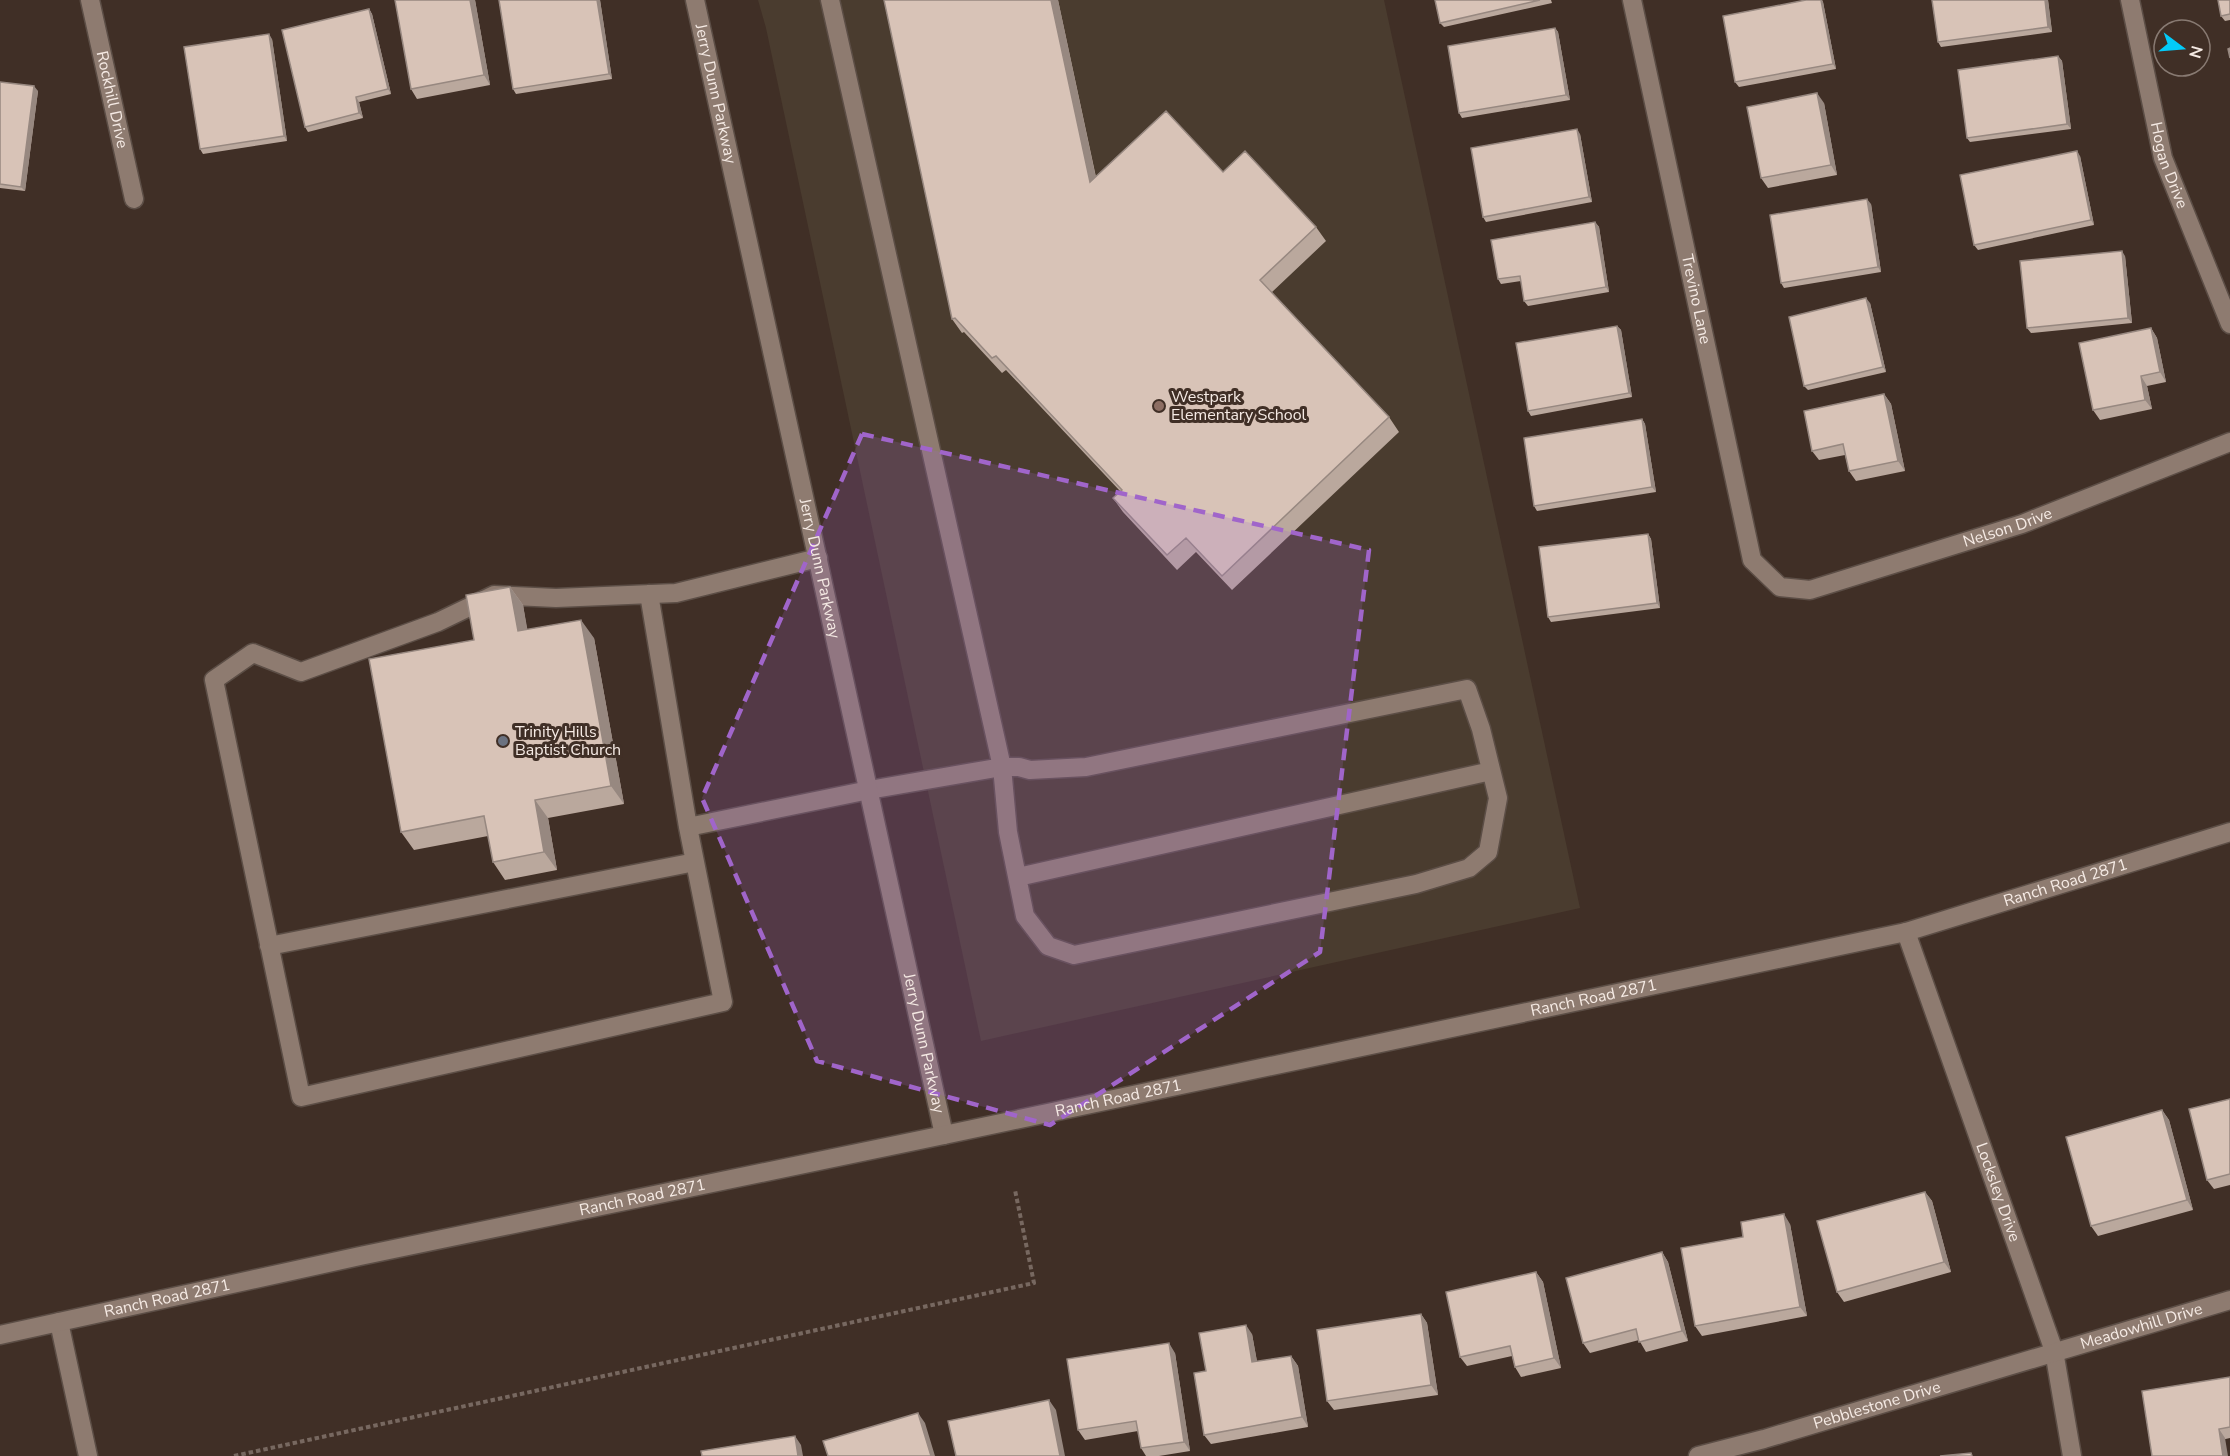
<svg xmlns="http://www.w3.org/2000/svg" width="2230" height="1456" font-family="'Nunito Sans',sans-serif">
<rect width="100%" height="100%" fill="#402f26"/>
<path fill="#4a3c2f" d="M758,0H1384L1580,908L981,1041L766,28Z"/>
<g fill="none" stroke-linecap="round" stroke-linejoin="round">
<defs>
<path id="lane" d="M818,558L676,593L556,598L494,595L438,622L301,672L253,653L214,680L301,1097L723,1002L688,827L869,790L1002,767L830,0
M649,594L688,827
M1467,689L1481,729L1498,798L1488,852L1469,868L1416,884L1074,955L1048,946L1025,916L1008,832L1002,767H1019L1030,770L1086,767Z
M1018,877L1491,771
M269,946L695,862"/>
<g id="street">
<path id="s1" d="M90,0L134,199"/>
<path id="s2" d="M1632,0L1752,560L1780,587L1810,590L2022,524L2230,442"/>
<path id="s3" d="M2130,0L2163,158L2230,324"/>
<path id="s4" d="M1906,932L2054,1351L2072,1456"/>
<path id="s5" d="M1698,1456L1764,1439L2230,1300"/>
</g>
<g id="secondary">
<path id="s6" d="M695,0L944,1135"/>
<path d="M59,1322L88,1456"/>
<path id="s7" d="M0,1335L360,1256L944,1135L1906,932L2230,832"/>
</g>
</defs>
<use href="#lane" stroke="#5c4e46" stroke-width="21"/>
<use href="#street" stroke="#5c4e46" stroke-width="21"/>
<use href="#secondary" stroke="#5c4e46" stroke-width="21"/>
<path stroke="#776860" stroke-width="4" stroke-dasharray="4.5 3" stroke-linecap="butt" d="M234,1456L1034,1283L1015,1190"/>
<use href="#lane" stroke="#8e7b70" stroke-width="18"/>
<use href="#street" stroke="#8e7b70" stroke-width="18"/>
<use href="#secondary" stroke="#8e7b70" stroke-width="18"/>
</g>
<path fill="#baa89d" d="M395,0H475L490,85L417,99L411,89Z
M499,0H600L612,79L516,94L513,89Z
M884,0H1058L1096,177L1223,172L1316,227L1326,241L1271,293L1389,417L1399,432L1232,590L1196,552L1177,570L1123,512L1113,498L1120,491L1006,370L1002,373L964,332L962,333L952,319Z
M1435,0H1551L1552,3L1444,27L1440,23Z
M1806,0H1822L1823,2L1836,69L1739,87L1735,82Z
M1932,0H2048L2052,32L1941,47L1938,42Z
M2230,0V20L2225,21L2221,16Z
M369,9L372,14L391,94L359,102L363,118L308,132L305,127Z
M1555,28L1558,32L1570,100L1462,118L1459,113Z
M272,39L287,141L203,154L200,149Z
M2058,56L2062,61L2071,129L1970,142L1967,138Z
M0,82L38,91L25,191L0,188Z
M1824,103L1837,175L1768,188L1761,178Z
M1580,134L1592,202L1486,222L1483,217Z
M2080,156L2094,225L1978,250L1974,245Z
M1871,204L1881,272L1784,288L1781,283Z
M1595,222L1599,227L1609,292L1528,306L1524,301L1521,281L1501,284L1498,279Z
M2125,256L2132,323L2031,333L2027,328Z
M1870,303L1886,372L1808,390L1804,386Z
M1617,326L1621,330L1632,397L1531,416L1528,411Z
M2151,328L2157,338L2166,382L2147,386L2152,409L2100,420L2093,410Z
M1884,394L1891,404L1905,471L1856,481L1849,471L1845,455L1819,460L1812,451Z
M1642,419L1645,424L1656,492L1537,511L1534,506Z
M1648,534L1651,539L1660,608L1551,622L1548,617Z
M510,587L523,605L527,630L594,638L624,804L548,818L557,870L505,880L493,862L488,836L414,850L401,832L474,640Z
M2230,1099V1185L2214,1189L2207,1180Z
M2162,1110L2169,1120L2193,1210L2098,1236L2091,1226Z
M1925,1192L1932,1201L1951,1272L1844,1302L1837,1292Z
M1790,1224L1807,1316L1702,1336L1695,1326L1743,1237Z
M1662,1252L1668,1262L1688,1341L1646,1352L1639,1340L1590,1353L1583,1343Z
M1536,1272L1543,1282L1561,1368L1521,1377L1515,1367L1512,1356L1467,1366L1460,1357Z
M1421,1314L1427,1323L1438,1395L1334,1410L1327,1401Z
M1252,1334L1257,1362L1291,1356L1298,1366L1308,1427L1211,1444L1204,1435L1206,1371Z
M1175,1353L1190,1451L1159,1456H1146L1141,1448L1138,1431L1085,1440L1078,1430Z
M2230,1377V1438L2152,1456Z"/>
<path fill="#978880" d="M470,0H475L490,85L484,75Z
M597,0H600L612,79L609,74Z
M1051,0H1058L1100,197L1090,182Z
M1821,0H1822L1823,2L1836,69L1833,64Z
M2045,0H2048L2052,32L2048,27Z
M369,9L372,14L391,94L388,89Z
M1555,28L1558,32L1570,100L1566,95Z
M269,34L272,39L287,141L284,136Z
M2058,56L2062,61L2071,129L2067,124Z
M34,86L38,91L25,191L21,187Z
M1817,93L1824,103L1837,175L1831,165Z
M356,97L359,102L363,118L359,113Z
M1577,129L1580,134L1592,202L1589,197Z
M2077,151L2080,156L2094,225L2091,220Z
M1867,199L1871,204L1881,272L1878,267Z
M1595,222L1599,227L1609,292L1606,287Z
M2122,251L2125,256L2132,323L2128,318Z
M1866,298L1870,303L1886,372L1883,367Z
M1617,326L1621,330L1632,397L1629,393Z
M2151,328L2157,338L2166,382L2160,372Z
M2141,376L2147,386L2152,409L2145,400Z
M1884,394L1891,404L1905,471L1898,461Z
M1642,419L1645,424L1656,492L1652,487Z
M1648,534L1651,539L1660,608L1657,603Z
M510,587L523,605L531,649L518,631Z
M581,620L594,638L624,804L611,786Z
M535,800L548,818L557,870L544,852Z
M2162,1110L2169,1120L2193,1210L2187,1200Z
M1925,1192L1932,1201L1951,1272L1944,1262Z
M1784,1214L1790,1224L1807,1316L1800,1307Z
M1662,1252L1668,1262L1688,1341L1682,1331Z
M1536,1272L1543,1282L1561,1368L1554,1358Z
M1421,1314L1427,1323L1438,1395L1431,1385Z
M1246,1325L1252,1334L1259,1372L1252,1362Z
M1169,1343L1175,1353L1190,1451L1184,1442Z
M1291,1356L1298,1366L1308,1427L1302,1417Z
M1049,1400L1056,1410L1065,1456H1060Z
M918,1413L925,1423L935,1456H931Z
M2219,1429L2225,1438L2228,1456H2223Z
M795,1436L801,1445L803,1456H798Z"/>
<path fill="#d8c3b7" stroke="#978880" stroke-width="1.5" d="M395,0H470L484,75L411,89Z
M499,0H597L609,74L513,89Z
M884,0H1051L1090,182L1166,111L1223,172L1245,151L1316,227L1260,280L1389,417L1222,576L1186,538L1167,555L1113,498L1122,490L996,356L992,358L955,318L952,319Z
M1435,0H1540L1440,23Z
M1806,0H1821L1833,64L1735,82L1723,16Z
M1932,0H2045L2048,27L1938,42Z
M2218,0H2230V14L2221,16Z
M369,9L388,89L356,97L359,113L305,127L282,30Z
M1555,28L1566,95L1459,113L1448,46Z
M269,34L284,136L200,149L184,47Z
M2230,48V58L2228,49Z
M2058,56L2067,124L1967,138L1958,70Z
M0,82L34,86L21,187L0,184Z
M1817,93L1831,165L1761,178L1747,107Z
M1577,129L1589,197L1483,217L1471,148Z
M2077,151L2091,220L1974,245L1960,175Z
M1867,199L1878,267L1781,283L1770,215Z
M1595,222L1606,287L1524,301L1520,276L1498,279L1491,240Z
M2122,251L2128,318L2027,328L2020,261Z
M1866,298L1883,367L1804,386L1789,317Z
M1617,326L1629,393L1528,411L1516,343Z
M2151,328L2160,372L2141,376L2145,400L2093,410L2079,343Z
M1884,394L1898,461L1849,471L1843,444L1812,451L1804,411Z
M1642,419L1652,487L1534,506L1524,438Z
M1648,534L1657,603L1548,617L1539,547Z
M510,587L518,631L581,620L611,786L535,800L544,852L493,862L484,816L401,832L369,659L474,640L466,595Z
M2230,1099V1174L2207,1180L2189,1109Z
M2162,1110L2187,1200L2091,1226L2066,1137Z
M1925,1192L1944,1262L1837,1292L1817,1221Z
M1784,1214L1800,1307L1695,1326L1681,1248L1743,1237L1741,1222Z
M1662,1252L1682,1331L1639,1342L1636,1329L1583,1343L1566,1278Z
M1536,1272L1554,1358L1515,1367L1510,1346L1460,1357L1446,1292Z
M1421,1314L1431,1385L1327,1401L1317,1330Z
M1246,1325L1252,1362L1291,1356L1302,1417L1204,1435L1194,1373L1206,1371L1199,1333Z
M1169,1343L1184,1442L1141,1448L1136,1421L1078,1430L1067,1359Z
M2230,1377V1427L2219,1429L2223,1456H2152L2142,1391Z
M1049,1400L1060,1456H956L948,1421Z
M918,1413L931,1456H828L823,1441Z
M795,1436L798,1456H702L701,1451Z
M1971,1453L1972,1456H1940Z"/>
<path fill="#a065ca" fill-opacity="0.2" stroke="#a065ca" stroke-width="4.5" stroke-dasharray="12 8" stroke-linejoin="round" d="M862,434L1369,550L1320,952L1050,1125L817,1061L702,798Z"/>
<circle fill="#8d6e63" stroke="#402f26" stroke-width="2" cx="1159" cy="406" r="6"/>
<circle fill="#6b7280" stroke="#402f26" stroke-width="2" cx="503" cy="741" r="6"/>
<g text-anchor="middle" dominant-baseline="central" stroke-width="6" stroke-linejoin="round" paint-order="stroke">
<g font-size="16" fill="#f5eae4" stroke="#402f26">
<text stroke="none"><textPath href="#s6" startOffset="96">Jerry Dunn Parkway</textPath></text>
<text stroke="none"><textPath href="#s1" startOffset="102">Rockhill Drive</textPath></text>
<text stroke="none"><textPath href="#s3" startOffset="170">Hogan Drive</textPath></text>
<text stroke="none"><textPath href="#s2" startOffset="306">Trevino Lane</textPath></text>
<text stroke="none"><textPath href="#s2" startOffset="849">Nelson Drive</textPath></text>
<text stroke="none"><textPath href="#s6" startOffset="582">Jerry Dunn Parkway</textPath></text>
<text stroke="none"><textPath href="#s7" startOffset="2115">Ranch Road 2871</textPath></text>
<text stroke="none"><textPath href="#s7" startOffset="1629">Ranch Road 2871</textPath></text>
<text stroke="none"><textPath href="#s6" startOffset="1068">Jerry Dunn Parkway</textPath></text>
<text stroke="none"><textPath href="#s7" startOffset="1143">Ranch Road 2871</textPath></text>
<text stroke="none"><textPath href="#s4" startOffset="276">Locksley Drive</textPath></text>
<text stroke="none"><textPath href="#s7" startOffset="657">Ranch Road 2871</textPath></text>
<text stroke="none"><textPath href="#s7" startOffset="171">Ranch Road 2871</textPath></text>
<text stroke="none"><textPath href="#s5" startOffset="462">Meadowhill Drive</textPath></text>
<text stroke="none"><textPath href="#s5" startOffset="186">Pebblestone Drive</textPath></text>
</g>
<g font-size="16" fill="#f5eae4" stroke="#402f26" text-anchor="start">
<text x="1171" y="397">Westpark<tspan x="1171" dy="18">Elementary School</tspan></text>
<text x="515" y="732">Trinity Hills<tspan x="515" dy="18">Baptist Church</tspan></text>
</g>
</g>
<g transform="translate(2182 48) rotate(106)"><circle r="28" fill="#402f26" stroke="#887a72" stroke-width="1.5"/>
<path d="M0-4.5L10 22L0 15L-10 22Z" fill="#03cbf9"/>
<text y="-9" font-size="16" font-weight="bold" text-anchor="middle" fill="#f5eae4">N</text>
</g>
</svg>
